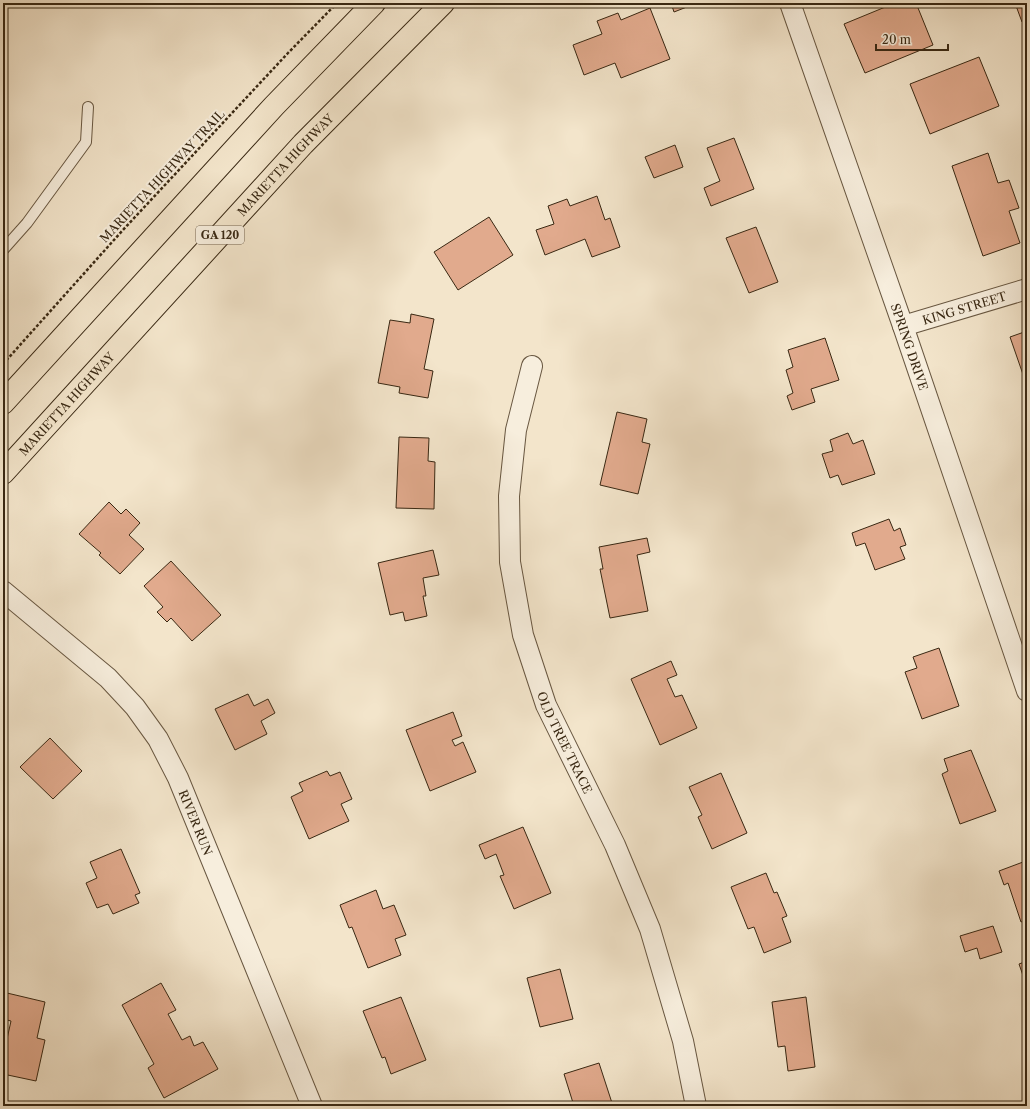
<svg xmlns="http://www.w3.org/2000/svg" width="1030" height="1109" font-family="'Libre Caslon Text',serif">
<rect width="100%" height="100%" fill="#f3e5cb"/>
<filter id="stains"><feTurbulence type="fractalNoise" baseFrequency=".005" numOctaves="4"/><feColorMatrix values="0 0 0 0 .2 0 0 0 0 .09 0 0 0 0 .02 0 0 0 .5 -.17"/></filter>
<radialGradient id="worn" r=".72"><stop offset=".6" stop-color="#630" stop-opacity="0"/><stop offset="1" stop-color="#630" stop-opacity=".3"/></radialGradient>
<path fill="#e1aa8d" stroke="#392813" d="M671,3H697L674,12Z
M895,3H916L933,45L865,73L844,24Z
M1015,3H1027V20L1022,22Z
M650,8L670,59L621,78L615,63L584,75L573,45L602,34L597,21L618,13L621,20Z
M979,57L999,106L930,134L910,84Z
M734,138L754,189L711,206L704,188L720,181L707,148Z
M675,145L683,167L654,178L645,157Z
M988,153L998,183L1009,180L1019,208L1009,211L1020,243L983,256L952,166Z
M597,196L605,220L610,218L620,247L592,257L585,239L545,255L536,230L554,224L548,206L567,199L570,206Z
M489,217L513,255L458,290L434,252Z
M756,227L778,282L749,293L726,238Z
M411,314L434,319L424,369L433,371L428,398L399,393L400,387L378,383L390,320L410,323Z
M1027,331V386L1010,337Z
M825,338L839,380L811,389L815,402L792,410L787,396L793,393L786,370L793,367L788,350Z
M617,412L647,419L642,442L650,444L638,494L600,485Z
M848,433L853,444L863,440L875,474L842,485L838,475L830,478L822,454L833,451L830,440Z
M399,437L429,438L428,461L435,462L434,509L396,508Z
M109,502L121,514L126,509L140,523L129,535L144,549L120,574L99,555L101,553L79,534Z
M889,519L894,531L900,528L906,545L900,547L905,559L875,570L865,543L856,546L852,533Z
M647,538L650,552L637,555L648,611L610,618L600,569H603L599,547Z
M433,550L439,575L423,578L426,596H423L427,616L405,621L403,612L390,615L378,563Z
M171,561L221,615L192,641L171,618L167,622L157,612L163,607L144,586Z
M939,648L959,706L922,719L905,672L917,668L913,657Z
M671,661L677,675L667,679L675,697L682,695L697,728L660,745L631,679Z
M248,694L254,706L268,699L275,713L261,721L267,734L235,750L215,709Z
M453,712L462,736L452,740L455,746L463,742L476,772L430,791L406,730Z
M50,738L82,771L53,799L20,767Z
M971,750L996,811L960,824L942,774L948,771L944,759Z
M327,771L330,776L340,772L352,799L341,804L349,821L309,839L291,797L303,791L299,783Z
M721,773L747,833L712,849L698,817L702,815L689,787Z
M523,827L551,893L514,909L500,876L504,875L496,854L485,859L479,845Z
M121,849L140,893L135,895L139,903L113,914L108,904L97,908L86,883L97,878L90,862Z
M1023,862L1027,871V920L1021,922L1008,883L1004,885L999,871Z
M766,873L774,893L777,892L787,916L782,918L791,942L764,953L754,927L748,929L731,887Z
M376,890L383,909L394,905L406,935L395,939L401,955L368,968L352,927L349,928L340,905Z
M993,926L1002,952L980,959L977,948L965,952L960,936Z
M1027,961V987L1019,964Z
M560,969L573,1019L540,1027L527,978Z
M161,983L176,1010L168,1014L182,1040L190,1036L194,1046L203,1042L218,1069L164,1098L148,1068L154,1064L122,1005Z
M7,993L45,1002L37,1038L45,1040L36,1081L3,1074V1048H5L11,1021L3,1019V1009Z
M401,997L426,1060L391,1074L385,1057L382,1058L363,1011Z
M806,997L815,1067L788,1071L785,1046L778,1047L772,1002Z
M599,1063L613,1106H574L564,1074Z"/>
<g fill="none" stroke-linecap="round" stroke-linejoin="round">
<defs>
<path id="service" d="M3,250L27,223L86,142L88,107"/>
<g id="minor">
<path id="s1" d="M790,3L903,326L1027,691"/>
<path id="s2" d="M903,326L1027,289"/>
<path id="s3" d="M532,366L516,430L509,496L510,562L523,635L546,705L615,845L650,929L683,1041L696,1106"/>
<path id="s4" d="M3,591L108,678L135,707L158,739L178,778L312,1106"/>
</g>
<g id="trunk">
<path d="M3,403L274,106L374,3"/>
<path id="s5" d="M3,473L303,144L443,3"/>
</g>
</defs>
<use href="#service" stroke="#685741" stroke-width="12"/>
<use href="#minor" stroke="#685741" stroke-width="22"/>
<use href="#trunk" stroke="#392813" stroke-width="24"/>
<path stroke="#392813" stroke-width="2.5" stroke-dasharray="3 2" stroke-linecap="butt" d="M3,364L122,231L288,53L337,3"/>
<use href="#service" stroke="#f7eedd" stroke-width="10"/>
<use href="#minor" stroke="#f7eedd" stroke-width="20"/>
<use href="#trunk" stroke="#f3e5cb" stroke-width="22"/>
</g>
<g text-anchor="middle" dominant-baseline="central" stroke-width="4" stroke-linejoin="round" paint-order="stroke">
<rect fill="#f7eedd" stroke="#726350" stroke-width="1" x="196" y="226" width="48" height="18" rx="3"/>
<g font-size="11" font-weight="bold" fill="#392813">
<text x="220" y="235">GA 120</text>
</g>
<g font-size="12" fill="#392813" stroke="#f7eedd">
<text stroke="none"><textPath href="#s5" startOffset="418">MARIETTA HIGHWAY</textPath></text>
<text transform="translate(162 176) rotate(-47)">MARIETTA HIGHWAY TRAIL</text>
<text stroke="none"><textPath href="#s2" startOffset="64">KING STREET</textPath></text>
<text stroke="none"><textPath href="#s1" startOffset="364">SPRING DRIVE</textPath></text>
<text stroke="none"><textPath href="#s5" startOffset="94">MARIETTA HIGHWAY</textPath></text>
<text stroke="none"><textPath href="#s3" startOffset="388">OLD TREE TRACE</textPath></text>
<text stroke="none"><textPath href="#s4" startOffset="307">RIVER RUN</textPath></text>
</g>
</g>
<rect width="1030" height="1109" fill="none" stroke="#f3e5cb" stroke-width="16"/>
<rect x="4" y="4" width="1022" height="1101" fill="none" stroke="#392813" stroke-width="2"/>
<rect x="8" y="8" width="1014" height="1093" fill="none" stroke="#392813"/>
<path d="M876 44v6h72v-6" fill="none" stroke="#392813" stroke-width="2"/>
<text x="882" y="44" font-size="12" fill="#392813" stroke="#f7eedd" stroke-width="3" paint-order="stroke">20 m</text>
<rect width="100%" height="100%" filter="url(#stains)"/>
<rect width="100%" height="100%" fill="url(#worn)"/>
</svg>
